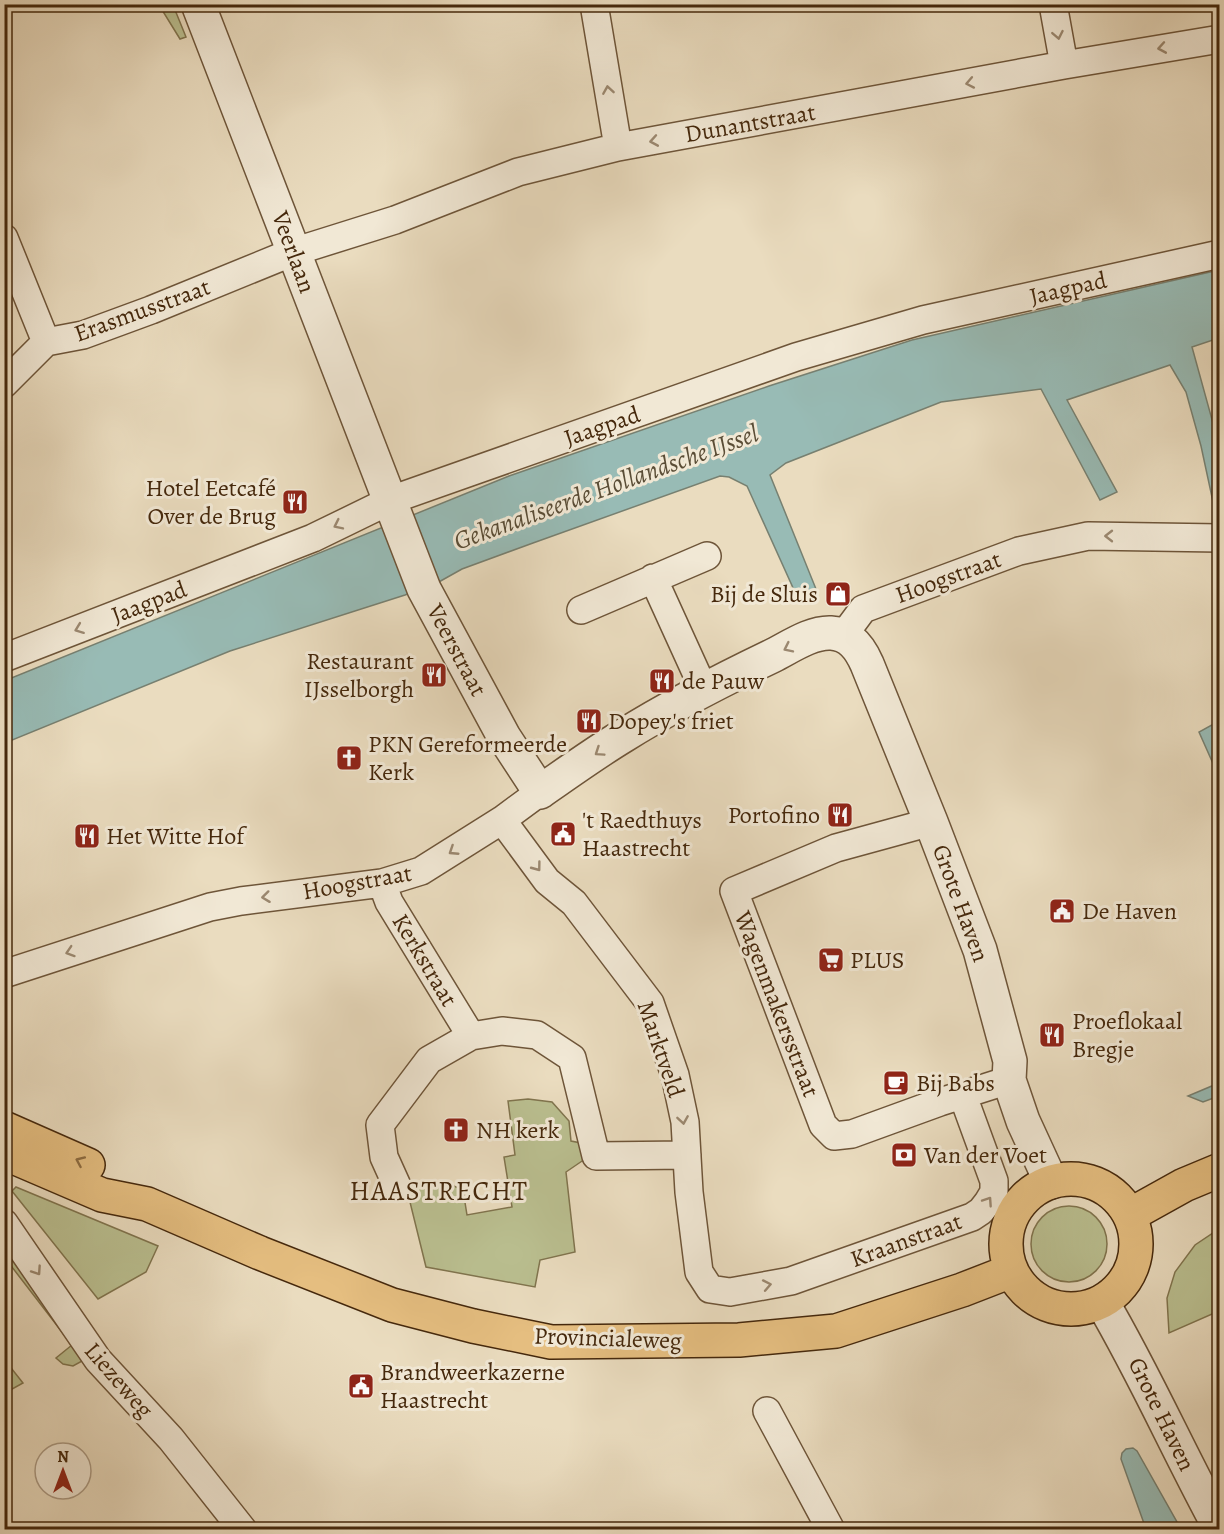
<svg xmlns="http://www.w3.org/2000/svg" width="1224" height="1534" font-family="Alegreya,serif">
<rect width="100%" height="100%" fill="#eadcbf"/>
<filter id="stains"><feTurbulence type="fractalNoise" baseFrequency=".00333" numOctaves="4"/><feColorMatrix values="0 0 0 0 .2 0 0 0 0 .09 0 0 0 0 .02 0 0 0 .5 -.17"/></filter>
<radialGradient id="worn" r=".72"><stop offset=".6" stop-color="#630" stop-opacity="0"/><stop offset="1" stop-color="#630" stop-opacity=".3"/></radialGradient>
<path fill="#babf90" stroke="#80744e" stroke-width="1.5" d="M159,5H173L186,37L180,39Z
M528,1099L552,1102L569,1121L571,1141L581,1143L585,1159L566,1172L575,1252L540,1260L535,1287L426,1267L408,1194L414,1188L447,1183L463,1190L467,1215L512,1207L504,1157L515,1155L508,1101Z
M16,1187L158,1246L146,1272L98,1299L12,1191Z
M1031 1244a38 38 0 1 1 76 0a38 38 0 1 1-76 0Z
M1219,1229V1311L1169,1333L1167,1298L1175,1272L1195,1245Z
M4,1236L84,1360L73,1366L63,1364L56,1358L72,1345L5,1258Z
M4,1359L23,1383L5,1393H4Z"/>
<path fill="#98bbb5" stroke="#778071" stroke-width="1.5" d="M1219,270V338L1192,347L1219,445V501L1213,502L1201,446L1186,392L1170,365L1067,400L1117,492L1100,500L1041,389L941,402L786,463L770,475L818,594L799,601L747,486L729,477L720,476L533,543L462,569L437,583L405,595L230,651L5,743L4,681L509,476L769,386L912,340Z
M1219,721V777L1199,732Z
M1219,1083V1096L1203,1102L1188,1096Z
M1133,1448L1137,1451L1181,1529H1146L1121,1459L1122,1453L1126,1449Z"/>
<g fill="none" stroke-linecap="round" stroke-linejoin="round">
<defs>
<path id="minor" d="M594,4L618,147
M1053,4L1064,65
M4,238L46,342
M4,384L46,342L83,335L151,310L293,252L395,220L518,172L618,147L1064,65L1220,39
M653,578L704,690
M581,610L707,556
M843,636L863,609L1019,551L1088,536L1220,538
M4,658L313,538L391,500L796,357L923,320L1220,254
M502,820L547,881L574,903L650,1003L675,1075L685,1122L689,1192L699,1272L710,1289L730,1292L791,1281L972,1217L981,1211L988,1202L994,1192V1181L963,1096
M931,822L836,848L734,891L823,1125L834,1136L852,1134L940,1102L1009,1080
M382,883L389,902L471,1036
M4,974L210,907L241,901L382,883L421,871L502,820L540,792
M398,1188L384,1157L380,1125L429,1060L471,1036L502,1031L537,1035L572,1058L596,1156L687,1155
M4,1223L98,1360L171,1439L243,1530
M767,1411L831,1530"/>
<path id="tertiary" d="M198,4L424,589L504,737L540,792C567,773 595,753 623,736C671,706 722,680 772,656C790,647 811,632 831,633C850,634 860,648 867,664L931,822L980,950L1010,1061L1009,1080L1023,1121L1051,1182
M1102,1302C1145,1375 1179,1453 1220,1528"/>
<path id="primary" d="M4,1128L88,1165
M4,1153L102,1195L147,1204L260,1253L392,1305L473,1326L551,1342L739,1340L836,1331L962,1290L1011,1271
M1006 1244a65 65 0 1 1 130 0a65 65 0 1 1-130 0Z
M1130,1215L1184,1185L1220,1170"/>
</defs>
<use href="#minor" stroke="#6e5539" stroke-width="30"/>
<use href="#tertiary" stroke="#6e5539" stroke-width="36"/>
<use href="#primary" stroke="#45280c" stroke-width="36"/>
<use href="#minor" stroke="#f1e8d5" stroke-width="27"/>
<use href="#tertiary" stroke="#f1e8d5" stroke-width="33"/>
<use href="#primary" stroke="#e5be80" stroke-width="33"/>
</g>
<defs><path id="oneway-chevron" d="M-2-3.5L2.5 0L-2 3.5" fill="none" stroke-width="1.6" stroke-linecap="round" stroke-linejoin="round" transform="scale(1.5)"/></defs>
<g stroke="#9b8870">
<use href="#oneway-chevron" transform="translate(1058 35) rotate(79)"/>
<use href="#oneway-chevron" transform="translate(1162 48) rotate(170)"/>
<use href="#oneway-chevron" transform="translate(970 83) rotate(169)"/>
<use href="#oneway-chevron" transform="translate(608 90) rotate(-99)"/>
<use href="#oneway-chevron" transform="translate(654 141) rotate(170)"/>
<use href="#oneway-chevron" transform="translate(338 525) rotate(154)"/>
<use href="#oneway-chevron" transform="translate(1109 536) rotate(-180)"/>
<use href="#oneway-chevron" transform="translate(79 629) rotate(159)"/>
<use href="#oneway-chevron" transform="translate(788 648) rotate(154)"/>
<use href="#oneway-chevron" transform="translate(599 752) rotate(146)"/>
<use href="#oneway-chevron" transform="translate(453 851) rotate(147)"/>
<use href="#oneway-chevron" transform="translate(537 867) rotate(53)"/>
<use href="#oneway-chevron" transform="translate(266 897) rotate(173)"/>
<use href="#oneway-chevron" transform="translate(70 952) rotate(162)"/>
<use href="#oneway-chevron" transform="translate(683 1120) rotate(81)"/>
<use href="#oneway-chevron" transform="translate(988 1201) rotate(-56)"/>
<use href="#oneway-chevron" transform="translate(37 1271) rotate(56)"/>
<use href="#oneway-chevron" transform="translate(767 1285) rotate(-11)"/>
</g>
<use stroke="#8d6c40" href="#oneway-chevron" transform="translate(80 1161) rotate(-156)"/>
<defs>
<symbol id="restaurant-square" viewBox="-11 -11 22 22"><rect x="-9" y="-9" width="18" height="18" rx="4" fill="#8f2418" stroke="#f1e8d5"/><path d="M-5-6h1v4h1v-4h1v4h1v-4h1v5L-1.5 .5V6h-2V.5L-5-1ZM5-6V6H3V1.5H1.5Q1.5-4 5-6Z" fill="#fff"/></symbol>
<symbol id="shop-square" viewBox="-11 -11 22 22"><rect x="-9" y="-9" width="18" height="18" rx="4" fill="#8f2418" stroke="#f1e8d5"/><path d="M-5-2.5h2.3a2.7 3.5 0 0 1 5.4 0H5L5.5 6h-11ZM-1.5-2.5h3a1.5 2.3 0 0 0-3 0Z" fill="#fff"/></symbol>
<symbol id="church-square" viewBox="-11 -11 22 22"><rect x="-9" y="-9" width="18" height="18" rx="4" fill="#8f2418" stroke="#f1e8d5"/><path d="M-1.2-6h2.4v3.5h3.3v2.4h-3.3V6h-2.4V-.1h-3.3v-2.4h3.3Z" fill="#fff"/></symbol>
<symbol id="civic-square" viewBox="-11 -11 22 22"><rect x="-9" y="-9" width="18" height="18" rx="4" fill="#8f2418" stroke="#f1e8d5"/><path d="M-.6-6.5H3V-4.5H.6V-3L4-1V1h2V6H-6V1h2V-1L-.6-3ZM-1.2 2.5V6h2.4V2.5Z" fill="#fff"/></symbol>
<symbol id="supermarket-square" viewBox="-11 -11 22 22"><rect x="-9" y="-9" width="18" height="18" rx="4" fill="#8f2418" stroke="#f1e8d5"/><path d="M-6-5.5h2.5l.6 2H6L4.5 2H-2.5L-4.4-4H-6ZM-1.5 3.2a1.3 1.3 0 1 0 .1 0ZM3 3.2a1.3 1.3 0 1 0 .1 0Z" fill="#fff"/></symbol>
<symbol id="cafe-square" viewBox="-11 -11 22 22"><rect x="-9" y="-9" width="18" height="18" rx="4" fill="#8f2418" stroke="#f1e8d5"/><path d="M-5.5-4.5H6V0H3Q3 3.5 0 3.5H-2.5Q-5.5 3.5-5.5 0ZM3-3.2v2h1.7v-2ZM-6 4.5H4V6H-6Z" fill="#fff"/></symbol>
<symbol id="bank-square" viewBox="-11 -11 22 22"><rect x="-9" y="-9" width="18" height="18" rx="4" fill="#8f2418" stroke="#f1e8d5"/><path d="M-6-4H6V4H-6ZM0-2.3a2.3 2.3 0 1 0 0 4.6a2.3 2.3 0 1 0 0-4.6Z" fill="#fff"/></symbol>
</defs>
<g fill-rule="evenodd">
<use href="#restaurant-square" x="280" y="487" width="30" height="30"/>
<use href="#shop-square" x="823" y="579" width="30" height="30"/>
<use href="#restaurant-square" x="419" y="660" width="30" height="30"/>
<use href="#restaurant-square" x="647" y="666" width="30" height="30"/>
<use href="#restaurant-square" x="574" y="706" width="30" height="30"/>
<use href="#church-square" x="334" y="743" width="30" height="30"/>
<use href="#restaurant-square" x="825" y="800" width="30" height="30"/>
<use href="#civic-square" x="548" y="819" width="30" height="30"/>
<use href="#restaurant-square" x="72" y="821" width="30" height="30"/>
<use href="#civic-square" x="1047" y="896" width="30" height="30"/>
<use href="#supermarket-square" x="816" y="945" width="30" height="30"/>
<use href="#restaurant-square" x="1037" y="1020" width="30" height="30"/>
<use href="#cafe-square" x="881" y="1068" width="30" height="30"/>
<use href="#church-square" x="441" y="1115" width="30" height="30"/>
<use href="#bank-square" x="889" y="1140" width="30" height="30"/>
<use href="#civic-square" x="346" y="1371" width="30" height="30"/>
</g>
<g text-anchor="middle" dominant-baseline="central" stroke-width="6" stroke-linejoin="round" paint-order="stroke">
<g font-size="24" fill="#45280c" stroke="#f1e8d5">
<text transform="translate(750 123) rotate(-10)">Dunantstraat</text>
<text transform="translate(294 252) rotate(70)">Veerlaan</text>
<text transform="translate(1068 288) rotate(-13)">Jaagpad</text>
<text transform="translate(142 310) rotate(-20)">Erasmusstraat</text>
<text transform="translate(602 426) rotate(-19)">Jaagpad</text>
<text transform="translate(948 577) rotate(-20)">Hoogstraat</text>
<text transform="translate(149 602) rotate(-21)">Jaagpad</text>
<text transform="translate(457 650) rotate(62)">Veerstraat</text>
<text transform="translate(357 882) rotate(-10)">Hoogstraat</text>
<text transform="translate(961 903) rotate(70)">Grote Haven</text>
<text transform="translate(425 960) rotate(59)">Kerkstraat</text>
<text transform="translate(777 1004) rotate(69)">Wagenmakersstraat</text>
<text transform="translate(661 1049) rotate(71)">Marktveld</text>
<text transform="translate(906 1240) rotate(-20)">Kraanstraat</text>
<text transform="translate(608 1338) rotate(2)">Provincialeweg</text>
<text transform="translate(119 1380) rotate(49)">Liezeweg</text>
<text transform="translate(1162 1414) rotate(64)">Grote Haven</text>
</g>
<g font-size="24" fill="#45280c" stroke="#f1e8d5" text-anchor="start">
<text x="276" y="488" text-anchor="end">Hotel Eetcafé<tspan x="276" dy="28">Over de Brug</tspan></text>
<text x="818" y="594" text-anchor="end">Bij de Sluis</text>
<text x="414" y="661" text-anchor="end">Restaurant<tspan x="414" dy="28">IJsselborgh</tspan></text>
<text x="682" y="681">de Pauw</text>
<text x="608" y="721">Dopey's friet</text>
<text x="368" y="744">PKN Gereformeerde<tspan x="368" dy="28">Kerk</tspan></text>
<text x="820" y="815" text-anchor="end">Portofino</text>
<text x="582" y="820">'t Raedthuys<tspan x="582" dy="28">Haastrecht</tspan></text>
<text x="106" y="836">Het Witte Hof</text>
<text x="1082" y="911">De Haven</text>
<text x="850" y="960">PLUS</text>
<text x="1072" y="1021">Proeflokaal<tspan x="1072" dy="28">Bregje</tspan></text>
<text x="916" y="1083">Bij Babs</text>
<text x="476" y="1130">NH kerk</text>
<text x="924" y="1155">Van der Voet</text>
<text x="380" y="1372">Brandweerkazerne<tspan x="380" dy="28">Haastrecht</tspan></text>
</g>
<g font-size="26" font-style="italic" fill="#5a4d36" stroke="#f1e8d5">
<text transform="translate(606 487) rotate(-20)">Gekanaliseerde Hollandsche IJssel</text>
</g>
<g font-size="27" letter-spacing="1.5" fill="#45280c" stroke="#f1e8d5">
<text x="439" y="1191">HAASTRECHT</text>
</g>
</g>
<rect width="1224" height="1534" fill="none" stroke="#eadcbf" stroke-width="24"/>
<rect x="6" y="6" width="1212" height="1522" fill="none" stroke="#45280c" stroke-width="3"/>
<rect x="12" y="12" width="1200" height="1510" fill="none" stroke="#45280c" stroke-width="1.5"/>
<g transform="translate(63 1471)"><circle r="28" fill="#f1e8d5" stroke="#ac9b85" stroke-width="1.5"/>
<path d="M0-4.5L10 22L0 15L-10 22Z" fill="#8f2418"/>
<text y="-9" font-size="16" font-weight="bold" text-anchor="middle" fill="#45280c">N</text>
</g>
<rect width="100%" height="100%" filter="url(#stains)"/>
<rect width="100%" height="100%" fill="url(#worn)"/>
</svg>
